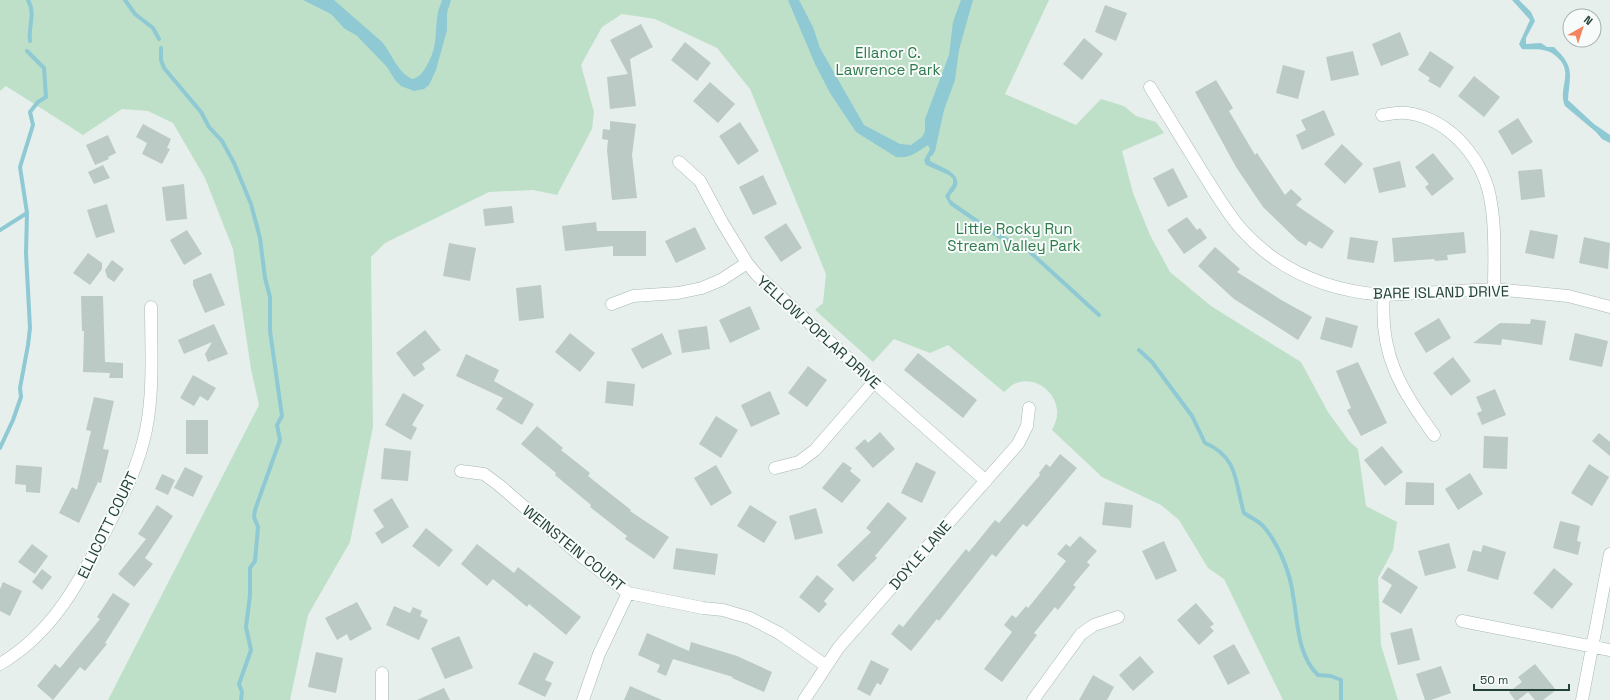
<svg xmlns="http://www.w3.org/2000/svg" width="1610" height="700" font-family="'Space Grotesk',sans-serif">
<rect width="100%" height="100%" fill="#e6efeb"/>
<path fill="#bfe0c8" d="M0,0H1049L1005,94L1076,125L1101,99L1124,106L1136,116L1156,122L1164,133L1122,151L1133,193L1150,235L1170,272L1211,306L1301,362L1328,412L1349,441L1358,449L1366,506L1397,522L1393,550L1378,578L1381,645L1398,700H1283L1224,579L1208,568L1179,520L1161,505L1102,477L1052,430C1055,424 1058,417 1057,410C1055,390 1033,375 1014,384C1010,386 1007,390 1004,392L948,345L930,353L894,339L873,362L815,310L823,303L826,274L750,89L717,48L655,19L622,14L602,27L581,65L594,112L592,129L557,195L533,190L489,192L385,243L371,257L373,427L350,542L308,615L290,700H108L259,405L251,369L233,249L205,178L173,123L148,111L122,109L83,135L6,86L0,91Z"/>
<path fill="#8ec9d4" d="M303,0H334L381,41C392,53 397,72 412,79C419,78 422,73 426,67C439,45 434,34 438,12C439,8 441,4 442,0H451L447,13V30L436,70L429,85L424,89L414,91L401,86L395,80L387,67L356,35L345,29L331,14Z
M788,0H799L813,27L820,48L864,125L900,144L911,145L922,137L925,131V119L949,55L953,22L961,0H973L959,50L955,80L944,110L935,151L933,155L930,157V161C945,169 970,176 950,195V199L953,202L995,231L1025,247L1035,255L1002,241L950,205L945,196L953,184V179L949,175L926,165L924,160L930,149L928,145C917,152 910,159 896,157L856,132L830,93L815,64Z
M1512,0H1519L1531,12L1535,21L1526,38V44L1541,43L1547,47H1554C1575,67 1570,73 1568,100L1594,124L1610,135V143L1602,139L1596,132L1565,106C1557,88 1575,73 1557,57C1555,55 1552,53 1550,52C1540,48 1532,50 1522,49L1519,44L1530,20Z"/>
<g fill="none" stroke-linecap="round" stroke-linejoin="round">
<path stroke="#8ec9d4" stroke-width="4" d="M28,0C36,15 28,25 30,41
M125,0L135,14L153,28L159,39
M161,48V60L164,68L201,112L209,127L222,141L234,163L251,204L260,238L265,278L270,297V331L282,416L277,425L280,440L255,510L254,517L258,527L255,561L250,568V595L246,627L251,650L239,684L242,692L241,700
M0,230L27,213
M1030,252L1099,315
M1139,350L1152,362L1192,416L1205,443C1239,457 1235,484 1244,513C1251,518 1259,521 1264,527C1279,545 1290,572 1293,595C1298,622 1297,655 1318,675L1331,676L1341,680V700
M0,448L13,420L21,397L20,388L28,345L30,328L26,253L27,213L20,167L33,125L30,112L38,102L46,97L44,68L27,51"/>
</g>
<path fill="#bbcac4" d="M1105,5L1127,13L1116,41L1095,32Z
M641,24L653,47L630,59L636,106L610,109L607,77L628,74L610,40Z
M1400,32L1409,55L1381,66L1372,44Z
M1084,38L1103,54L1082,80L1063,64Z
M685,42L711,63L697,81L671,60Z
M1353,51L1359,75L1331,81L1326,57Z
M1430,51L1454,67L1440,88L1428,81L1430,78L1418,70Z
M1283,65L1305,71L1298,99L1276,93Z
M1474,76L1500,97L1484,117L1458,96Z
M1216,80L1233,108L1229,111L1255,155L1257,153L1285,195L1291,189L1302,199L1296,205L1334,231L1322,249L1309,241L1306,246L1297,240L1263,207L1236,167L1195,92Z
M710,82L735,104L718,123L693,101Z
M1324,110L1335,135L1302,150L1296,135L1306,130L1301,120Z
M1518,118L1533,142L1512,155L1498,131Z
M610,121L636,124L632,155L637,198L612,200L607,150L608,140L602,139L603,129L610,130Z
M740,122L759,151L738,165L719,136Z
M143,124L171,139L167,148L170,149L162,164L142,154L147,143L136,137Z
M108,135L116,153L108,157L109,159L95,165L86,145Z
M1342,144L1363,164L1345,184L1324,164Z
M1433,153L1454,179L1432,196L1425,187L1429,184L1415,167Z
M1400,161L1406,187L1379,193L1373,168Z
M103,165L110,178L94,184L88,172Z
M1173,168L1188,197L1168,207L1153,178Z
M1542,169L1545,197L1521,200L1518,171Z
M763,175L777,204L753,215L739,187Z
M184,184L187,219L166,221L162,187Z
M107,204L115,232L96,238L87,210Z
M512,206L514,223L485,226L483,209Z
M1187,217L1197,230L1200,228L1207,238L1184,254L1167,230Z
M596,222L597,231H646V256H613V246L565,251L562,226Z
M786,223L802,248L781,262L764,237Z
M695,227L706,249L676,263L665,241Z
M187,230L202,254L184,265L170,240Z
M1530,230L1558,235L1554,259L1525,253Z
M1464,232L1466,253L1447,255L1448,260L1435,261L1434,259L1394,262L1392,238Z
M1350,237L1378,241L1374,263L1347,259Z
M1584,237L1610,243L1608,269L1579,263Z
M449,243L476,248L470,281L443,276Z
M1215,247L1240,269L1237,272L1283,301L1312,317L1298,340L1234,299L1198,266Z
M88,253L102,263V269L90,285L73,273Z
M112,260L124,269L114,282L107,277L105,270Z
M211,273L225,305L205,313L193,285V280Z
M541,285L544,318L519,321L516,288Z
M81,296H103L105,362L123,363V378H109L110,373L83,372L84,331H82Z
M750,306L760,329L730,343L719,320Z
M1326,317L1358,326L1352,348L1320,339Z
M1439,318L1451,338L1426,353L1414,333Z
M1531,319L1546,321L1542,345L1502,339L1501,345L1473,343L1500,323L1530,324Z
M214,324L228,354L208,362L205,354L212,342L184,354L178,340Z
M707,326L710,349L682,353L678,330Z
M425,330L441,350L422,364L425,369L414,377L396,353Z
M570,333L595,353L580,372L555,352Z
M662,333L672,354L642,369L631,349Z
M1575,333L1608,341L1602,367L1569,360Z
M918,353L977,400L963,418L904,370Z
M466,354L499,370L494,381L534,404L522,425L496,409L503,398L456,376Z
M1453,357L1471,381L1451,396L1433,373Z
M1358,362L1387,423L1361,436L1347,410L1351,408L1336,371Z
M808,366L827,380L807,407L788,393Z
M193,375L216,388L208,401L200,396L194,406L180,398Z
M607,381L635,384L633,406L605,403Z
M1495,389L1506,415L1482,425L1477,413L1482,411L1476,397Z
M770,391L780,414L751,427L741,405Z
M403,393L424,405L412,425L417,428L411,440L385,425Z
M94,397L114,401L103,449L109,450L101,483L98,482L79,523L59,513L72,487L77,490L91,431L86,430Z
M716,416L738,430L721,458L699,444Z
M186,420H208V454H186Z
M537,426L563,448L561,450L590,473L588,476L631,510L630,511L669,537L654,559L625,539L627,536L590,507L591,505L555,475L556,473L521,444Z
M880,432L895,449L873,468L855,448L865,439L868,443Z
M1599,433L1610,442V456L1592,441Z
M1484,436L1508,437L1507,469L1483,468Z
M1382,446L1403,472L1385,486L1364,460Z
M384,448L411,451L408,481L381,479Z
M1060,454L1077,468L1027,527L1023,524L996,557L992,554L939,621L937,619L911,651L891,634L899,624L903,627L966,549L969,552L995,520L999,523L1040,475L1039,473L1046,464L1050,467Z
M843,462L852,468L850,471L861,480L842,503L822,488Z
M916,462L936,472L922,503L901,493Z
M1589,464L1609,477L1592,506L1571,493Z
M16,465L42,467L40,493L26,492V485L15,484Z
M716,465L732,493L711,506L694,478Z
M185,467L203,476L193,497L174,488Z
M1470,473L1483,494L1458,510L1445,489Z
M162,474L175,480L168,495L155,489Z
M1406,482L1434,483V505H1405Z
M392,498L409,527L382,544L375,533L384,527L373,510Z
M888,502L907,518L875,556L877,558L853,582L837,565L871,532L866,528Z
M1105,502L1133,505L1131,528L1102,525Z
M157,505L173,516L145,558L153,564L134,587L118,574L146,539L138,534Z
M750,505L777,522L764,543L737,526Z
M816,508L823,533L795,540L789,516Z
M1560,521L1580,526L1577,541L1581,542L1578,555L1553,548Z
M426,528L453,550L439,567L412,546Z
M1080,536L1097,551L1087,562L1090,565L1073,585L1076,587L1058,610L1055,607L1034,633L1037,635L1002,682L984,669L1012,632L1004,625L1012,615L1016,618L1026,606L1028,608L1066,561L1057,554L1066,544L1070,547Z
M1164,541L1177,571L1156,580L1142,551Z
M1449,543L1456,568L1425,576L1418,551Z
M32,544L48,556L35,574L18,562Z
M477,544L514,573L518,567L581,617L566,635L529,604L527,607L493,579L487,586L461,564Z
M1483,545L1506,552L1498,580L1467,571L1473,550L1481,552Z
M676,548L718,554L715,575L673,569Z
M1388,567L1418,587L1401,614L1382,602L1392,585L1381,578Z
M1554,568L1573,584L1552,609L1533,593Z
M42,569L52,577L42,590L32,582Z
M817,575L834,589L824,601L827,604L819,613L799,597Z
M3,582L22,591L10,616L0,611V589Z
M113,593L130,604L105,643L107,644L85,671L80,667L53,700L37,686L55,664L60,668L100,619L97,617Z
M357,602L372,629L350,641L347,634L337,640L325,618Z
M1196,603L1214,624L1210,627L1214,631L1199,645L1177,620Z
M394,606L410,613L413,607L422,611L420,616L428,620L419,640L386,625Z
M1412,628L1420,660L1398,665L1390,633Z
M647,633L689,651L691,642L737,656L772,672L764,692L732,678L733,677L673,659L666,676L657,672L660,665L638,655Z
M459,636L473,668L445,679L431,648Z
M1234,644L1250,673L1228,685L1213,656Z
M316,652L343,658L336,693L308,687Z
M534,652L554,662L545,680L552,683L545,697L518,684Z
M1140,656L1154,672L1133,691L1119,675Z
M871,660L889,669L881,685L877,683L870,696L857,689Z
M1535,664L1556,690L1543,700H1535L1528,692L1518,700H1515L1509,692L1522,682L1518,677Z
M1441,666L1451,693L1431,700H1425L1416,674Z
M1093,675L1114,687L1107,700H1079Z
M630,686L662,700H624Z
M444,688L450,700H417Z"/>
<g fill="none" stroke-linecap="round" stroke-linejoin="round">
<defs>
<path id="minor" d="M1150,87C1167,115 1184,142 1201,170C1214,190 1226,212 1242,230C1280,272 1329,291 1384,295L1494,289L1568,296L1610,307
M1382,115C1390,114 1399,112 1407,113C1451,119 1485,161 1491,203C1496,231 1494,261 1494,289
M679,162L700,181L722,222L747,263L757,275L874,382L986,481
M1384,295C1379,355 1401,389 1434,435
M612,304L633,296L678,293L702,288L721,280L747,263
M775,468L799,462L815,450L874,382
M461,471L484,474L499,485L576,552L628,593L703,608L723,610L750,618L779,633L825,665
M1462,621L1610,650
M0,664C53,633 80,581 107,528C123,496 139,465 146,430C154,391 151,347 151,307
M382,673V700
M583,700L599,654L628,593
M804,700L839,647L1018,444L1027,426L1029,408
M1033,700L1081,634L1094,625L1118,617
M1582,700L1610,554"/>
</defs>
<use href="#minor" stroke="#a8b8b2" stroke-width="13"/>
<use href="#minor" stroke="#fff" stroke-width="12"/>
</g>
<g text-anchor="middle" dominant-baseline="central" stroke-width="4" stroke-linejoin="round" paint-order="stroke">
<g font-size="15" fill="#2d7a4b" stroke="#f7fbf9">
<text x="888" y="52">Ellanor C.<tspan x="888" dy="17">Lawrence Park</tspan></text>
<text x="1014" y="228">Little Rocky Run<tspan x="1014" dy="17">Stream Valley Park</tspan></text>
</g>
<g font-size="15" fill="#24423a" stroke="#f7fbf9">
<text transform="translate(1441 292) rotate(-1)">BARE ISLAND DRIVE</text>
<text transform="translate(819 332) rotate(42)">YELLOW POPLAR DRIVE</text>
<text transform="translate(107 525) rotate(-64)">ELLICOTT COURT</text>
<text transform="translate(574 548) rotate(39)">WEINSTEIN COURT</text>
<text transform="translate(920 555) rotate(-49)">DOYLE LANE</text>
</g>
</g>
<g transform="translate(1582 28) rotate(39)"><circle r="19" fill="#f7fbf9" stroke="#a3b1ad"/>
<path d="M0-3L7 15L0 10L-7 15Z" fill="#f4845f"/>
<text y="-6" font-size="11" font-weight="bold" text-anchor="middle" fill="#24423a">N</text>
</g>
<path d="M1474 684v6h95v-6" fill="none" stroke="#24423a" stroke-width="2"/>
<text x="1480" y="684" font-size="12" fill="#24423a" stroke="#f7fbf9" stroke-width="3" paint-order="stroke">50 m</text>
</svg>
